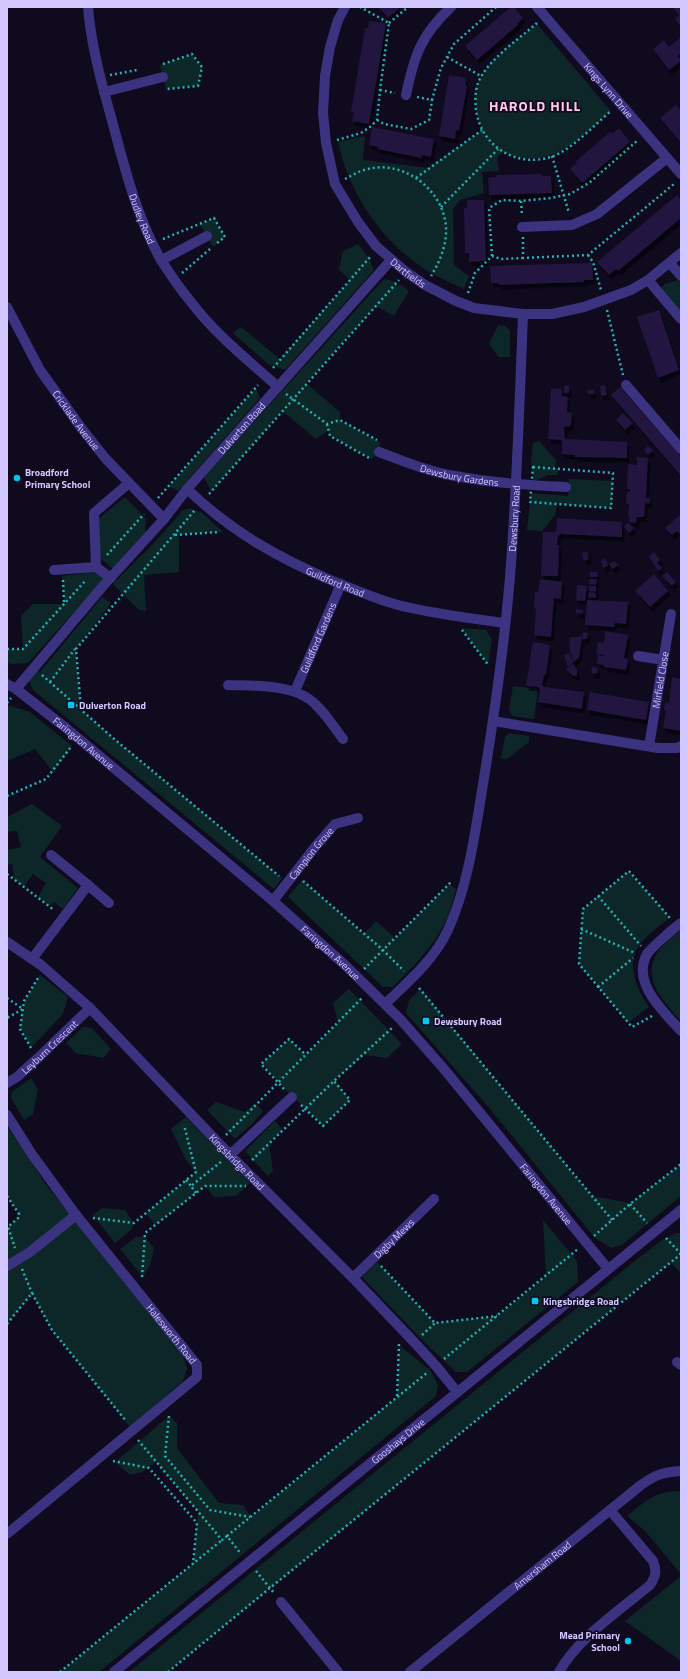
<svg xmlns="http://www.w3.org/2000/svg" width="688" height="1679" font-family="'Titillium Web',sans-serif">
<defs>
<filter id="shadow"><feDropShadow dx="2.5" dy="4.5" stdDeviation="0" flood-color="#0009"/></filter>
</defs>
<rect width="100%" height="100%" fill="#0f0a1e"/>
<path fill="#0d2728" d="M537,24L611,111C578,139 551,173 503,152L497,158L499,171L482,172L484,193L460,200L453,209L454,265L469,276L464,289C453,284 442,279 431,273C383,244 350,196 338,142L365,136L363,160L428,168L482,130C477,115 473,100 477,85C483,62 519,39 537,24Z
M192,54L202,67L198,86L166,89L160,65Z
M214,218L225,237L213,247L200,224Z
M358,244L369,258L374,270L285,370L268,364L233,333L241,327L280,359L350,280L339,270L343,251Z
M384,279L397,282L394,286L401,285L409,291L394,316L376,306L306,383L340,412V420L380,442L379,452L372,459L330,436L329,430L316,439L282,411L211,492L204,477Z
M678,280L681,284V314L660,289L665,284Z
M498,325L505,326L510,330V357H499L489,344Z
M256,388L260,398L178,491L169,486Z
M539,441L556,460L555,468L559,469L557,475H548L535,481L531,462L533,443Z
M569,479L613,481L611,508L557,504L555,515L542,531L527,530L531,493L568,496Z
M125,497L146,519L145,533L113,569L98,556L97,520Z
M189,508L201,512L223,532L179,535V572L144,575L146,611L139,610L113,584L154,543L182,511Z
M96,572L104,579L28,663L11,664L7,662V649H23L21,616L33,604H64L62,576Z
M102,597L111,603L76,649L81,709L113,738L282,878L274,889L33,690L29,681L34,668L40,672Z
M461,628L486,630L492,640L488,665Z
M513,686L538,689L534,719L512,716L509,709Z
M7,705L30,712L72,746L53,772L35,749L7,761Z
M509,733L529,736V742L507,759L501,758L505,737Z
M32,804L62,826L40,857L78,888L63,909L54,902L49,906L38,897L46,883L33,874L24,887L14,879L12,864L7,865V850L21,847L17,831L7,832V817Z
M629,871L670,917C660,926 648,934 640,944C625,963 637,990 649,1007L628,1023L579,964L583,909Z
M302,880L364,934L376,921L395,938L449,884L456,889C453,898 451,907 448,916C436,944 414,966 393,987H383L288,897Z
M681,930V1021C666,1004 643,982 655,957C660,946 672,938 681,930Z
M40,975L68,997L63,1014L31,1048L20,1027L24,1001Z
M349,989L402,1044L387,1058L365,1055L334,1081L350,1100L323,1126L279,1083L262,1063L289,1039L306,1055L338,1023L333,1003Z
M421,989L592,1196L630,1203L681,1164V1196L622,1245L611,1248L595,1238L490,1109L406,1013L409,1000Z
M83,1027L92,1028L111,1049L103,1058L76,1053L66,1043Z
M31,1078L38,1089L33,1114L24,1120L11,1098L12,1092Z
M216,1102L245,1112L255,1103L263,1111L253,1123L235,1139L207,1110Z
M186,1117L250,1183L236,1196L214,1197L205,1186L155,1225L146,1213L196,1172L186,1160L171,1129Z
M275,1121L283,1130L269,1143L273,1171L268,1176L245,1151Z
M7,1126L47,1186L183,1354L187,1369L183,1381L130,1427L52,1330L32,1293L7,1324V1228L18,1218L19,1214L7,1196Z
M102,1208L125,1210L134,1223L131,1230L115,1243L93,1215Z
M543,1220L577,1261L578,1282L467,1372H456L425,1343L362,1277L377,1262L435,1323L498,1316L546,1276Z
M676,1233H681V1273L671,1263L638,1288L168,1672H129L631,1264L662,1240Z
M136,1237H145L154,1248L150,1265L144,1275L142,1276L120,1249Z
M399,1345L430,1370L438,1385L436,1396L99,1672H60L193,1564L198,1512L156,1462L142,1472L130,1475L115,1462L169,1416L177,1423V1448L219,1503L243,1505L251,1517L397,1397Z
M676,1491L681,1492V1574L645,1531L627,1516C644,1502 653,1493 676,1491Z
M681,1576V1661L625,1621Z"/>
<path fill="#211540" filter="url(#shadow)" d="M378,7H401L388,18Z
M511,7H514L523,18L517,24L518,25L477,60L465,46Z
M672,7H681V27L675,19L679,15Z
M369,21L386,23L369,124L352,121L354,112H351L365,28H368Z
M681,37V53L678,56L681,61L669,70L653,49L664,40L669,47Z
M449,75L466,78L465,85L467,86L459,131L456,130L455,139L439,136Z
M676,105L681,112V143L660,118Z
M372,127L434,139L431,157L422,155L421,158L377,149L378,147L369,145Z
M619,128L630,142L582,183L570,169L577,163L575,162L610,132L612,134Z
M542,174V176H551L552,193L489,195L488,178L496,177V175Z
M677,195L681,200V218L618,271L616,269L609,275L597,262Z
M467,200H484L486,261L469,262V253H465L464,208H467Z
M592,263L593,280H584V282L499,285V283H491L490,266Z
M659,310L679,370L658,378L637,317Z
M605,385L607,395L601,396L600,386Z
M564,386H569V393H564Z
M620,387L681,457V476L611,395Z
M551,388L562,389V396L568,397L567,412L572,413L571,426L564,427L565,438L566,439L627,442V458L575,457V455L562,454V441L560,440L548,439Z
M587,390H594V394H588Z
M623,413L633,423L625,430L616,420Z
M648,446L653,451L648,455L644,450Z
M637,457L648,458L646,498H650L649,504L645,503L644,517H637L636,523L629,522L630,517H628L629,504H626L627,492H630V489H627L628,464L637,465Z
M681,514V535L677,531L672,535L665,528Z
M557,518L622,522V537L560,534L558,536L557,545H559L558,576H541L543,532H556Z
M628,523L634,528L629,533L624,527Z
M587,551L589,559L584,561L582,553Z
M654,552L660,560L657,563L662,568L658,571L649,557Z
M606,559L608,566L603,568L601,560Z
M614,561L618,565L613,569L609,564Z
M590,572H597V577H590Z
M667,572L676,582L672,586L662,576Z
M654,574L668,591L650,607L635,591Z
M540,579L562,582L561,599L554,598L551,637L534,635L536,609L534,608L535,592H538Z
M590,579H597L596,585L589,584Z
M577,585L587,586L585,601L576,600Z
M589,586H596V592L589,591Z
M589,592L596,593V598L588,597Z
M587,600L628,602L626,624L615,623L614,627L585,625Z
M576,609L583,610L582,614L576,613Z
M605,631L628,635L624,658L628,659L626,670L604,667V665L597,664L598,655L604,656L605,655L596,654L598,642L604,643Z
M583,632L588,633L587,639H582Z
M582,636L579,658L573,662L570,651L569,638Z
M533,642L550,645L546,675H544L542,685L544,687L584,692L582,709L538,702L540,690L538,687L526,686Z
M569,653L573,663L568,667L564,655Z
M573,664L577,669V676H573L566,669Z
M592,667L598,668L597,674L591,673Z
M672,677L681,679V731L663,728L666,711L664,710L665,702L669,703Z
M590,692L649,702L646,720L587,710Z"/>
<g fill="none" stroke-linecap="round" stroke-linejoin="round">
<path stroke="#24b2b6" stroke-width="2.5" stroke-dasharray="2 3" stroke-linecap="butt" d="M389,23L408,7
M537,23C518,40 487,60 478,83C475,91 475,102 476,110C481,146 516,168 551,157C572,150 594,125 611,111
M447,57L481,76
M163,64L192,54L202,67L198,86L167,89
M110,75L137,70
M380,90L395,93
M417,97L432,100L441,68L454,44L496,7
M377,120L384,124L411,129L429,120L432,100
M337,140L361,133L370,127L377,120L380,90L389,23L360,7
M552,156L569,213
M416,178L482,130
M345,179C351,176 357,172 364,170C401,158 443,188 446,227C447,245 440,261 431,276
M521,201L522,216
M441,207L498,149
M523,237V258L588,255L674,184
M163,239L214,218L225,237L217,243
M588,255L593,262L601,290
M492,256L489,208L502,200L521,201L551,198L570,194L589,183L638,140
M182,273L210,249
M468,293L475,273L492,256L501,259L523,258
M607,310L623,375
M273,368L371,256
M286,394L327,424L340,420L377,440
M327,424L330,436L369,458
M533,467L613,473L611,508L530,502Z
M209,494L399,280
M158,498L258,385
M175,535L219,532
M107,555L144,514
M63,580L64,603
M462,630L489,666
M7,649H23L86,580
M42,675L113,738L279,876
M50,682L75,649
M7,703L11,698
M81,709L76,649L195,510
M7,796L46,779L71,747
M7,874L54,910
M303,881L383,950L404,971
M598,896L641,946
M581,929L635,953
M364,969L452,881
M598,987L633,958
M419,988L612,1220
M7,998L23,1009L7,1018
M652,1016L632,1027L579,964L583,909L629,871L670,918
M31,1048L20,1029L24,1001L38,978
M284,1089L261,1064L289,1039L306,1055
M301,1105L323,1126L350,1100L334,1081
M226,1135L362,998
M252,1160L334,1081L392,1028
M186,1180L191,1186
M196,1193L191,1186L222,1161
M7,1196L19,1214L18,1218L8,1227L15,1248
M630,1204L647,1223
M93,1218L134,1223L196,1172L184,1125
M594,1236L630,1204L681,1164
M666,1238L681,1254
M381,1266L435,1323L497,1316
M22,1269L32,1293
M142,1277L145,1233L205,1186H246
M7,1324L32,1293L52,1330L126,1421
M422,1335L435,1323
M444,1359L578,1249
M397,1396L399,1343
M169,1416L165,1456L210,1510L250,1517
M138,1440L222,1540L227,1536L241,1554
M113,1461L149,1468L197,1523L193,1564
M227,1536L428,1372
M256,1571L274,1593
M60,1672L222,1540
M168,1672L270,1588L681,1254"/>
<g stroke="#3b3280" stroke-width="10">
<path id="s1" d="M88,7C91,45 101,81 111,117C124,165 136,216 161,260C170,274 180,289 191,302C215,334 248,360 278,387"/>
<path id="s2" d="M345,7L338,20L330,47L325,76L323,113L326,143L335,184L358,222L376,246L406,272L425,285L456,301L474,308L523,314H552L584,307L631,290L648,280L681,253"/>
<path id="s3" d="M537,7L681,174"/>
<path d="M104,92L163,77"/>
<path d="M406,95C414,56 421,35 451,7"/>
<path d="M522,227L572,225L597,214L667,158"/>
<path d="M162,260L207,236"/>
<path d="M670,263L681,276"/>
<path d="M648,280L681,319"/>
<path id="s4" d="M7,307L40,370L82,429L106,459L164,519"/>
<path d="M626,385L681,449"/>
<path id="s5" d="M379,452C403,461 429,472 455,476C492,483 529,485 566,487"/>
<path id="s6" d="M187,489C232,532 278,558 335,582C356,590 376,599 398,605C433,614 469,618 505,623"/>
<path d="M96,567L94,513L129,483"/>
<path d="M54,570L96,567L111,578"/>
<path d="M638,656L663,660"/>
<path id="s7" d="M7,684L16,689L66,728L273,901L345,965L401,1020L444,1069L608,1269"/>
<path d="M228,685C252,686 288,684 309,699C322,708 333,726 343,739"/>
<path id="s8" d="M16,689L103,586L164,519L187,489L391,260"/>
<path id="s9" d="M295,691L341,584"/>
<path d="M493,721L658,748H677L681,746"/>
<path id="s10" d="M649,746L671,614"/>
<path d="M88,885L109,903"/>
<path id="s11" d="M273,901L315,847L335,824L358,818"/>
<path d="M681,923C673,929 652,947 647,954C631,983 664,1012 681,1031"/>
<path id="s12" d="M7,942L41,965L90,1008L230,1155L353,1278L414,1342L436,1366L457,1392"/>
<path d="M32,959L88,885L51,855"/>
<path id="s13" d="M385,1004C408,982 434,960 448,930C470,881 476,825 485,772C496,703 506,633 511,564C517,481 520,397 523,314"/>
<path id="s14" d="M7,1083L17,1077L39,1057L90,1008"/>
<path id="s15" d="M7,1115L31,1153L76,1215L197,1365V1377L7,1534"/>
<path d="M230,1155L292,1097"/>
<path d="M7,1266L30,1252L76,1215"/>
<path id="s16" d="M353,1278L434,1199"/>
<path d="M677,1362L681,1365"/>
<path d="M281,1602L338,1672"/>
<path id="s17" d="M114,1672L681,1210"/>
<path id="s18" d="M410,1672L641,1485C655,1475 663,1472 681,1471"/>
<path d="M559,1672C578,1638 620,1610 650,1585C656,1576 657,1571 653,1561L610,1510"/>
</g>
</g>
<g fill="#00c6f2" stroke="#0f0a1e" stroke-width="1.5">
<circle cx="17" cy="478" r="4"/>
<rect x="67" y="701" width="8" height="8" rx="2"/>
<rect x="422" y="1017" width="8" height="8" rx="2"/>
<rect x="531" y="1297" width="8" height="8" rx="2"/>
<circle cx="628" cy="1641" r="4"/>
</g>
<g text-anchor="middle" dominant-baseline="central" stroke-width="3.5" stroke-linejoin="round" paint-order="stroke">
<g font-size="10" fill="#d2c7ff" stroke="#0f0a1e">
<text stroke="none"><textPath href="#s3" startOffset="110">Kings Lynn Drive</textPath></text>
<text stroke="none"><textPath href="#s1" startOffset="219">Dudley Road</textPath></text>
<text stroke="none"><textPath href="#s2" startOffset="298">Dartfields</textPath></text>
<text stroke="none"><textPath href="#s4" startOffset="133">Cricklade Avenue</textPath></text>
<text stroke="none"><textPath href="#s8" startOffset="345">Dulverton Road</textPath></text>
<text stroke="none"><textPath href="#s5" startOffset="84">Dewsbury Gardens</textPath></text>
<text stroke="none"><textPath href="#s13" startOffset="516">Dewsbury Road</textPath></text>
<text stroke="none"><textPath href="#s6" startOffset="176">Guildford Road</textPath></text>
<text stroke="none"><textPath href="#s9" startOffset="58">Guildford Gardens</textPath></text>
<text stroke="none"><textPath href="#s10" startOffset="67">Mirfield Close</textPath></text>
<text stroke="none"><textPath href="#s7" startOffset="97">Faringdon Avenue</textPath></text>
<text stroke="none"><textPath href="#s11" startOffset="61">Campion Grove</textPath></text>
<text stroke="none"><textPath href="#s7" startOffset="421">Faringdon Avenue</textPath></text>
<text stroke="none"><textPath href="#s14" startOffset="56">Leyburn Crescent</textPath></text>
<text stroke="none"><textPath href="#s12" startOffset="319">Kingsbridge Road</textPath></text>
<text stroke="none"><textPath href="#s7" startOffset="745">Faringdon Avenue</textPath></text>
<text stroke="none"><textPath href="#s16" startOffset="57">Digby Mews</textPath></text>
<text stroke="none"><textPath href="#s15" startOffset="274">Halesworth Road</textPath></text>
<text stroke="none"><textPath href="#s17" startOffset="366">Gooshays Drive</textPath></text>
<text stroke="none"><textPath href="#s18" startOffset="170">Amersham Road</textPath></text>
</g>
<g font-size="10" font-weight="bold" fill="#d2c7ff" stroke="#0f0a1e" text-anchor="start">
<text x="25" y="472">Broadford<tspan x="25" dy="12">Primary School</tspan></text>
<text x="79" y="705">Dulverton Road</text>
<text x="434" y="1021">Dewsbury Road</text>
<text x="543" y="1301">Kingsbridge Road</text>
<text x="620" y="1635" text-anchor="end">Mead Primary<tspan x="620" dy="12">School</tspan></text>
</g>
<g font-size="14" font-weight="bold" letter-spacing="1" fill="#ffc9e7" stroke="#0f0a1e">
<text x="535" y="105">HAROLD HILL</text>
</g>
</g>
<rect width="688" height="1679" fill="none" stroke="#d2c7ff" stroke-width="16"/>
</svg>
